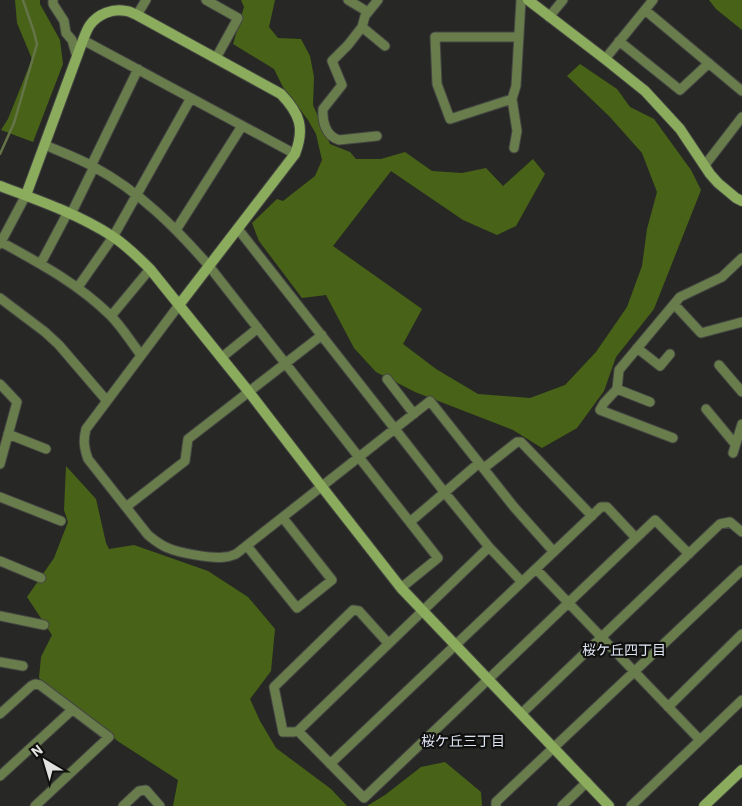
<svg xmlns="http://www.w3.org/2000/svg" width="742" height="806" font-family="'IBM Plex Sans','Noto Sans JP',sans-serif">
<rect width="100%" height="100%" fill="#272825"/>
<path fill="#486317" d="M15,0H40V4L60,40L63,64L33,142L1,130L8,119L32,59L17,23Z
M241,0H275L269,27L278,38L301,39L310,56L314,77L313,105L330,144L350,152L356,159H381L405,152L432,171L462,173L486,168L503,186L533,159L545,174L516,226L497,235L463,220L391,171L333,246L422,309L403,344L436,369L478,394L530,398L565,385L596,352L627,307L642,266L647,229L657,192L642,153L609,116L567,76L580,64L617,89L630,107L654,119L691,170L701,190L654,309L616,357L604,391L577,428L542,448L513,430L415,392L376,372L354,348L326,295L302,298L259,241L252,223L277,199L283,201L315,176L322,160L316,134L308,120L283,87L274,69L233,44L244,7Z
M709,0H742V30L716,9Z
M66,466L96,499L106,543L109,549L134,545L208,571L248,597L275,629L271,671L250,699L260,721L276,748L331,789L347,806H173L178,780L119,742L39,678L41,657L52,635L27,597L54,558L68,522L64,510Z
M445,762L481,792L482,806H367L385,795L421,767Z"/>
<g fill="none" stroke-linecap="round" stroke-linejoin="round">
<path stroke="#657349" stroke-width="2.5" d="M0,154L14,123L37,44L34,32L23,0"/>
<defs>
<path id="street" d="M53,0V4L64,21L66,33L72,40L77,57
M206,0L238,18L216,58
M348,0L368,12
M645,10L742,91
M137,15L146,0
M549,17L563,0
M362,27L385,46
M519,37H435L437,84L450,119L512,99L516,86L521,0
M83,40L295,154
M619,41L680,90L709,63
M605,59L653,0
M512,99L517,131L514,148
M377,136L339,140C326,136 322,122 323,109L342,85L332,61L348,45L362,27L365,16L378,0
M45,145C61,152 78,158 94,167C139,191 176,228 209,266L438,558L401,588
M705,165L742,117
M91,166L138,69
M71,214L94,167
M238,229L395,429L445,493L489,547L298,731L364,798L655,520L689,554
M176,230L242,126
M1,242C41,264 77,283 110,315C122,327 131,342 141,355
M0,244L26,195
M41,263L68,212
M78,287L113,237L191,98
M0,298L45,332L59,345L107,401
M674,304L701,333L742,322
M179,305L86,429C83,440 84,448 88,459L148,535C154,540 160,545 168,548C179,553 213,559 225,557C229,557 233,555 236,554L430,401L514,507L554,552
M111,316L150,269
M637,348L660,366L670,354
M221,358L258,328
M719,365L742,392
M387,379L414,414
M0,384L17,402L0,464
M617,389L650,402
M706,409L735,444
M8,434L46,449
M673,438L600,410L604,403L617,389L619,370L680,297L722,277L742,258
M733,453L742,424
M484,468L517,442H521L592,516
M0,497L61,521
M126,507L185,461L188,439L322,335
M410,522L479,463
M247,546L297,608L332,580L283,518
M489,547L522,582
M0,561L41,578
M536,569L700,740
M0,616L44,625
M0,662L23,666
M668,707L742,634
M0,714L31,686L35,684L40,685L109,737L35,806
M521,714L720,524L730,522L742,532
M298,731L294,732H283L274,687L353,610L359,611L388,643
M330,764L601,507H607L636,538
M0,776L72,710
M123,806L139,791L146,790L160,806
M496,806V802L742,570
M562,806L587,782
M631,806L742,700"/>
<path id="secondary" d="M528,0L605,59L645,91L680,129L710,174L718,183L736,198L742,201
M0,186C38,200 78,214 112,236C126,245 138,257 150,269L249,392L322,487L401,588L609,806
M26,195L83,40C85,35 87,29 90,25C98,14 113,8 126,11C130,11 134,14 137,15L281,94C300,114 305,128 295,154L179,305
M704,806L742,770"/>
</defs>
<use href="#street" stroke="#454643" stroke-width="11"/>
<use href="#secondary" stroke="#454643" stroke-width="12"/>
<use href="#street" stroke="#687c4c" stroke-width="9"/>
<use href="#secondary" stroke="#8cac5d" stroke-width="10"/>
</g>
<g text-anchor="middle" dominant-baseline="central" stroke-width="4.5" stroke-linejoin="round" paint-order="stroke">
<g font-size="14" fill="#dee4f2" stroke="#10100f">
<text x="624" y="650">桜ケ丘四丁目</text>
<text x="463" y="741">桜ケ丘三丁目</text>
</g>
</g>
<g transform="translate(45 761) rotate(322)" stroke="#10100f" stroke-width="4" paint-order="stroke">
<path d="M0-4L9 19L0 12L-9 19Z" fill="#e2e3e1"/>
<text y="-8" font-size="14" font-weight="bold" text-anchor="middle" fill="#e2e3e1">N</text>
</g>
</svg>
